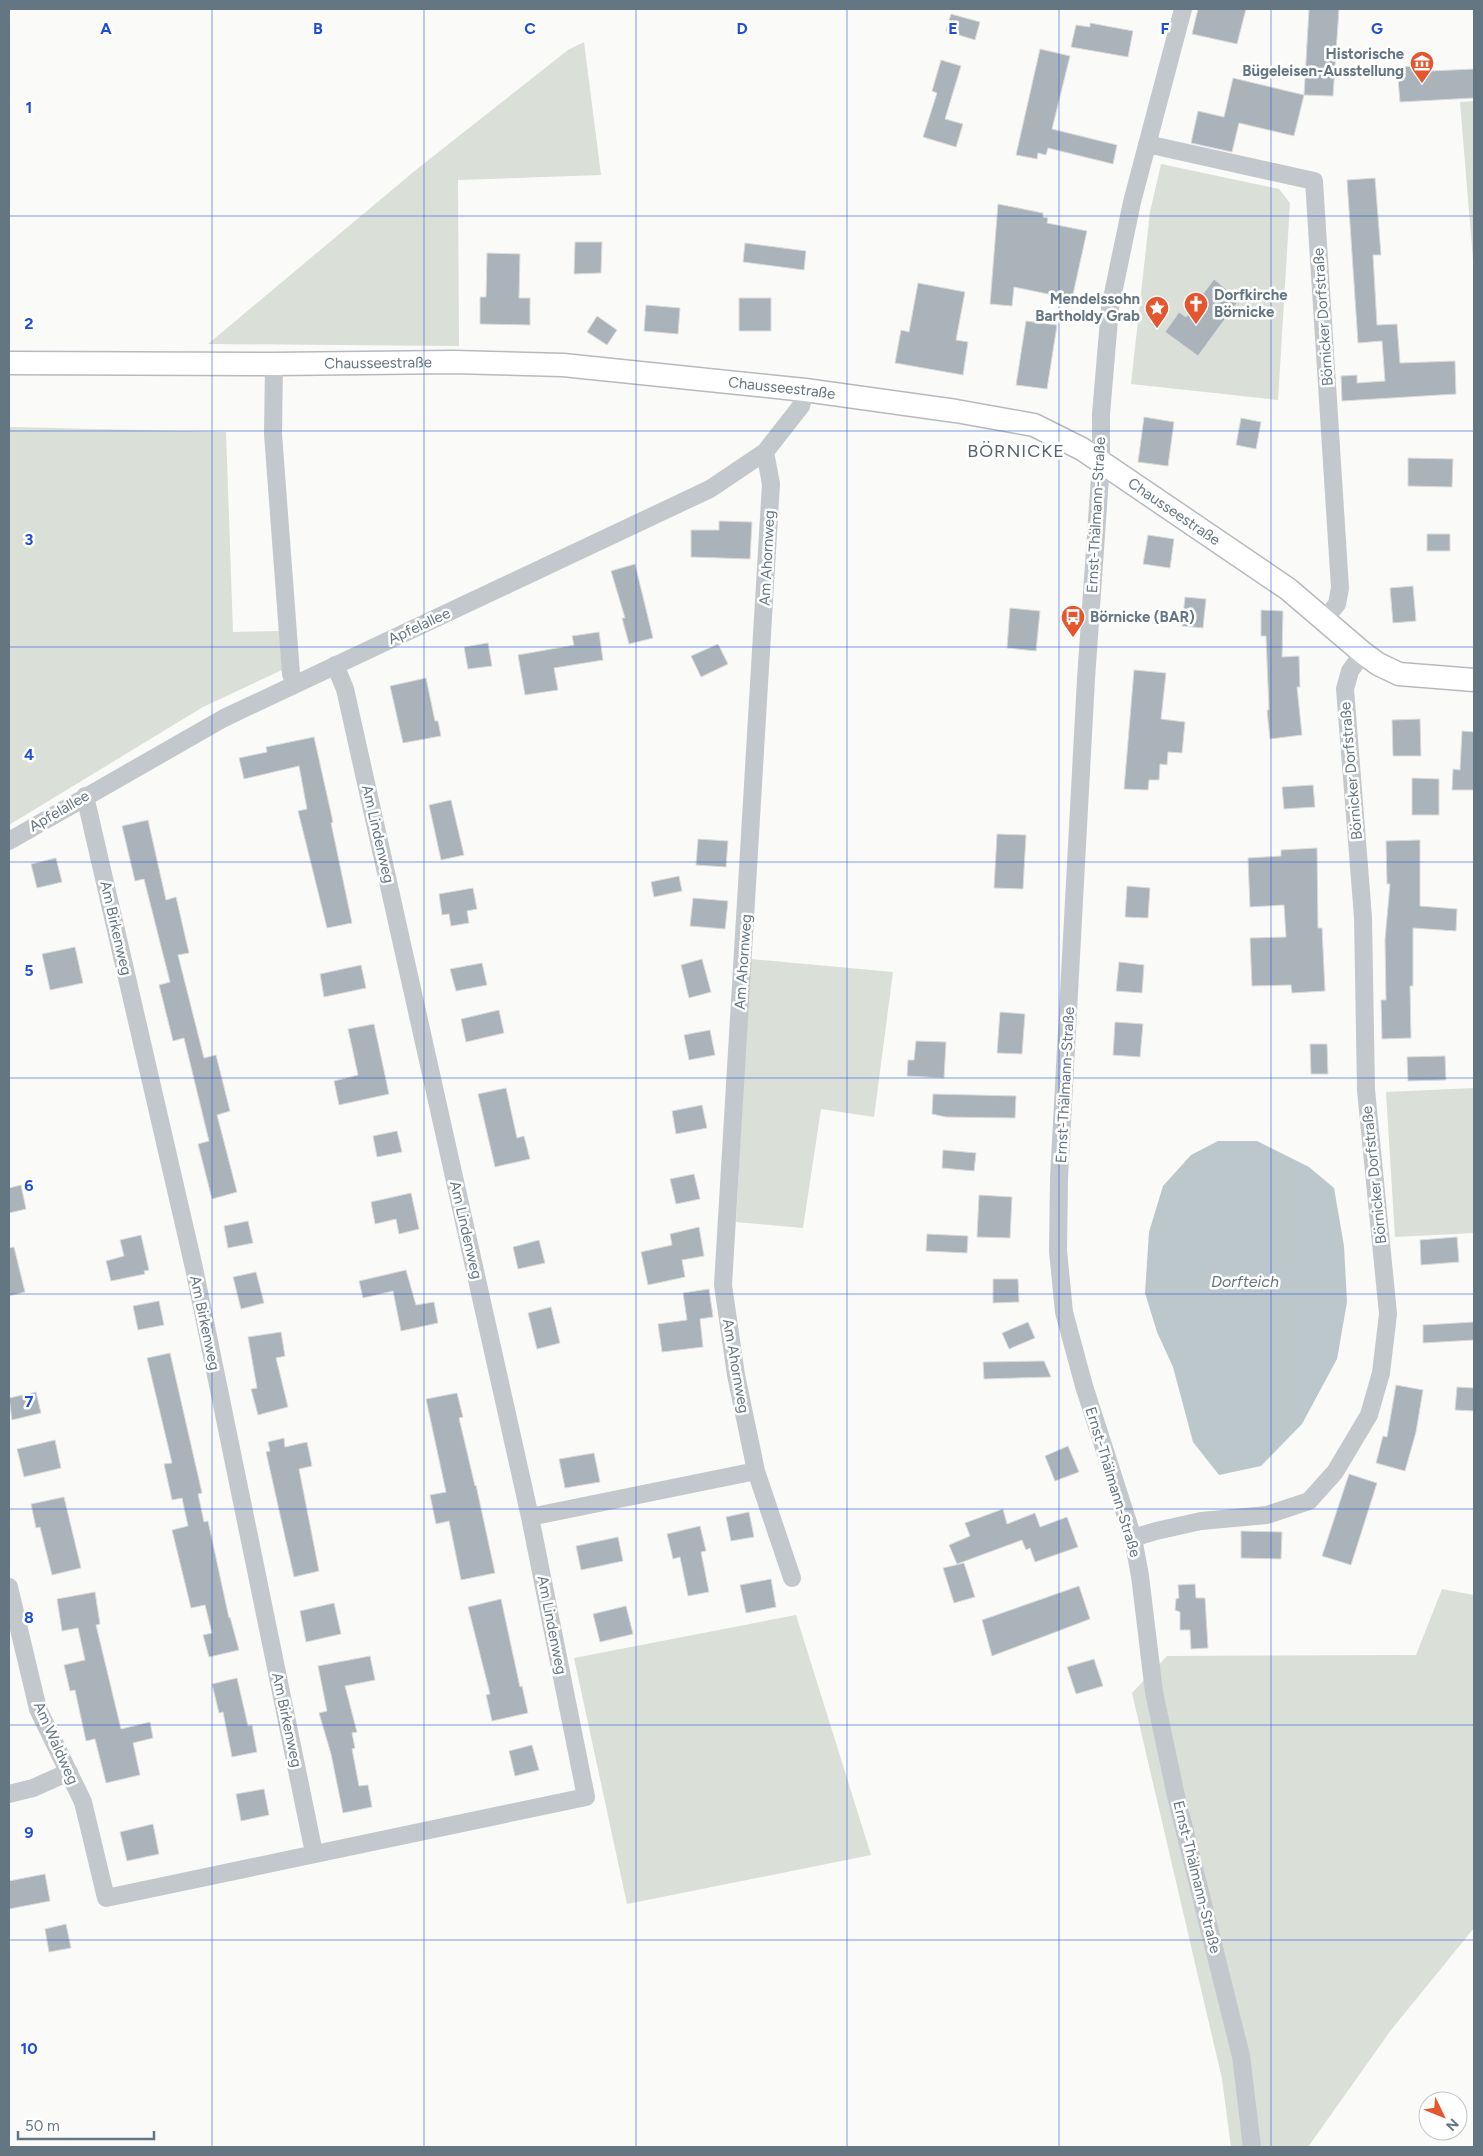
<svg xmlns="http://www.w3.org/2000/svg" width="1483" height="2156" font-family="Figtree,sans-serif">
<rect width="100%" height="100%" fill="#fafaf8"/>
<path fill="#dadfd7" d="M584,42L601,175L458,180L459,346L208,344L417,169L568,50Z
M1474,101V272L1460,102Z
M1161,164L1279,189L1290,203L1278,400L1131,384L1150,212Z
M9,427L226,432L233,632L279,631L282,670L203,707L9,825Z
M750,959L893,972L874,1117L821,1109L803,1228L736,1222Z
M1474,1088V1233L1395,1237L1386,1092Z
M1442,1589L1474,1595V1928L1391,2030L1308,2147H1231L1222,2079L1132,1693L1167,1656L1416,1655Z
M796,1615L871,1855L627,1904L574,1658Z"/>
<path fill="#bbc7cb" d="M1218,1141H1257L1309,1167L1334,1188L1344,1246L1347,1302L1337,1359L1302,1424L1261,1466L1219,1475L1193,1442L1173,1367L1157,1332L1145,1293L1149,1232L1163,1186L1191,1155Z"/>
<path fill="#aab3b9" stroke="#dcdcda" d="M1198,9H1246L1237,44L1192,34Z
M1309,9H1339L1333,96L1304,95Z
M951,14L980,22L975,40L946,31Z
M1090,23L1133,31L1128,57L1071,47L1076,25L1090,27Z
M1040,49L1070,56L1052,129L1117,145L1113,164L1048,148L1046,155L1038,153L1037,159L1016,155Z
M941,60L961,66L945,119L963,124L956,147L923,137L937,93L932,91Z
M1430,65V71L1474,69V98L1400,102L1397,67Z
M1233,78L1304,95L1294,136L1239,123L1232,152L1191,143L1198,111L1224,117Z
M1375,178L1381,255H1373L1377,325L1397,324L1400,363L1455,361L1456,394L1342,401L1341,376L1357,375V383L1385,381L1382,341L1358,343L1347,180Z
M998,204L1043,213V217L1048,218L1047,223L1087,231L1072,299L1014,287L1012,306L990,304Z
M575,242H602L601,273L574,274Z
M745,243L806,251L804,270L743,262Z
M487,253L520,254L519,298H530V325L480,324V297H486Z
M1214,279L1239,300L1198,356L1165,332L1179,312L1186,317Z
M918,283L965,292L956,340L968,342L963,375L895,363L901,330L909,332Z
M739,298H771V331H739Z
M646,305L680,308L678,334L644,331Z
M597,316L617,330L607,345L587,332Z
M1026,321L1057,325L1047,389L1016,385Z
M1144,417L1174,422L1168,466L1138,462Z
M1241,418L1261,422L1256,449L1236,445Z
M1408,458L1453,459L1452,487L1408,486Z
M719,521L752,522L750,559L691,557V530H719Z
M1427,534H1450V551H1427Z
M1148,535L1174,539L1170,568L1143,564Z
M635,564L653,638L629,644L622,618H625L611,571Z
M1413,586L1416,621L1393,623L1390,588Z
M1185,597L1206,599L1203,628L1182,626Z
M1010,608L1040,611L1036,651L1007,648Z
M1261,610L1283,611L1282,657L1299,656L1300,687H1297L1302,735L1270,739L1267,710H1269L1266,636H1261Z
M599,632L603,660L554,668L558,690L525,695L518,655L574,645L572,636Z
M488,643L492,666L468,669L464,647Z
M718,644L728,664L701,677L691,656Z
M1134,670L1166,673L1161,719L1185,722L1182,753L1168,752L1167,765L1160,764L1159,780H1149L1148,790L1124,789Z
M426,678L435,721H438L441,736L403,743L390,686Z
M1420,719L1421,756H1393L1392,720Z
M1462,731L1474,732V790H1452L1453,769L1460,770Z
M314,737L333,822L331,823L352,923L327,928L298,811L307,809L299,766L244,779L239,758L267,752L266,747Z
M1412,778L1439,779V815H1412Z
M1313,785L1315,807L1284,809L1282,787Z
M451,800L464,855L441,860L429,805Z
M148,820L166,900L176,897L189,953L178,955L204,1058L216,1055L230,1111L217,1115L237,1192L212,1199L198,1144L209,1141L184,1038L173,1041L159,985L170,982L144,879L135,881L122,826Z
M997,834L1026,835L1023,889L994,888Z
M698,839L728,841L726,867L696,865Z
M1420,840V906L1457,909L1456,931L1413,928V986H1410L1411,1038L1382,1039L1381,1000H1386L1385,940L1390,884H1387L1386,841Z
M1317,848L1318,928H1322L1325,991L1292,993L1291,985L1252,986L1250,938L1286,937L1284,905L1250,907L1248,858L1281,856V850Z
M56,858L62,882L37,888L31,864Z
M679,876L682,891L654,897L651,882Z
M1127,886L1150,888L1148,918L1125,917Z
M473,888L477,909L467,911L469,923L451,926L449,914L442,915L439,894Z
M693,898L728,901L725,929L690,926Z
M75,947L83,983L50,990L42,954Z
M702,959L711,992L689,998L681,965Z
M1119,962L1144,965L1142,993L1116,991Z
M482,963L487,985L456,991L450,969Z
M361,965L366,988L324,997L320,974Z
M499,1010L504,1033L466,1042L461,1019Z
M1000,1012L1025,1014L1022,1054L997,1053Z
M1115,1022L1143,1024L1140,1057L1113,1055Z
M374,1024L389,1094L339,1105L334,1081L358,1075L348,1029Z
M710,1030L715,1055L689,1060L684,1035Z
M916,1041L946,1042L944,1078L907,1076L908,1060H914Z
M1310,1044H1327L1328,1074H1311Z
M1445,1056L1446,1080L1408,1081L1407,1057Z
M506,1088L517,1138L524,1136L530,1159L495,1167L478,1094Z
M933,1094L1016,1096L1015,1118L946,1117L932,1114Z
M702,1105L707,1128L676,1134L672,1111Z
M397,1131L402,1152L377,1157L373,1136Z
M943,1150L976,1153L974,1171L942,1168Z
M694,1174L700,1199L676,1204L670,1179Z
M21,1185L26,1209L9,1213V1188Z
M411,1193L419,1229L399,1234L396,1219L375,1224L371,1202Z
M979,1195L1012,1197L1010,1238L977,1237Z
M248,1221L253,1243L228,1248L224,1226Z
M699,1227L704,1256L682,1260L685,1277L648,1285L641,1252L672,1245L670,1234Z
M927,1234L968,1236L967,1253L926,1251Z
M141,1235L149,1270L144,1271L145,1274L111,1281L106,1261L124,1256L120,1240Z
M1457,1237L1459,1262L1421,1265L1420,1240Z
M539,1240L545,1263L518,1269L513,1247Z
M14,1247L25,1292L9,1296V1248Z
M406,1270L416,1305L434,1302L438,1323L401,1331L393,1291L363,1298L359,1281Z
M256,1272L264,1303L241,1309L233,1277Z
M993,1279H1018L1019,1302L993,1303Z
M709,1289L713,1317L700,1319L703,1347L662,1352L658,1324L687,1320L683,1293Z
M159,1301L164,1325L138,1330L133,1306Z
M551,1307L560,1343L537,1349L528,1313Z
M1028,1322L1035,1338L1009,1349L1002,1333Z
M1474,1322V1340L1423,1343V1325Z
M281,1332L285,1356L276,1358L288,1407L258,1415L251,1389L257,1388L248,1337Z
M170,1353L202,1493L198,1494L204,1522L208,1521L229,1618L230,1617L239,1650L209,1657L203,1635L212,1633L205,1605L191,1608L172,1530L188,1526L182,1498L172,1500L164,1464L172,1463L147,1358Z
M1044,1361L1051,1377L984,1379L983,1362Z
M1396,1385L1423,1390L1416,1432L1405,1471L1376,1463L1383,1436L1387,1437Z
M1457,1387L1474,1388V1411L1455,1410Z
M36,1392L41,1413L12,1420L9,1398Z
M457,1393L463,1417L459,1418L475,1486L476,1485L495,1573L461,1580L449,1521L436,1524L430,1495L446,1492L426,1399Z
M284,1438L285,1447L307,1442L312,1466L299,1469L319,1571L294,1577L266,1452L270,1451L268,1442Z
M55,1440L61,1468L24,1477L17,1449Z
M1068,1446L1079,1472L1055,1481L1045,1456Z
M594,1453L600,1482L565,1488L559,1459Z
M1349,1474L1377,1483L1351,1565L1322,1556Z
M64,1497L81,1568L52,1575L40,1527L36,1528L31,1504Z
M1003,1509L1007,1524L1035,1513L1040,1527L1067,1517L1078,1547L1035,1562L1030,1548L1026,1550L1022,1540L957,1564L949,1545L970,1536L965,1523Z
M749,1512L754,1537L731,1541L726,1517Z
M700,1526L706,1551L701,1552L709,1592L688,1596L680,1557L673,1559L667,1534Z
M1241,1531L1282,1532L1281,1559L1241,1558Z
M618,1537L623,1561L581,1570L576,1546Z
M964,1563L975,1597L954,1603L943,1568Z
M771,1579L776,1607L746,1613L740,1585Z
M1195,1584L1196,1598H1205L1208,1648L1191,1649L1190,1630H1180V1612L1175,1610L1176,1599L1179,1598L1178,1585Z
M1079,1586L1090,1619L992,1656L982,1620Z
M95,1592L100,1624L96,1625L121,1729L150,1722L153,1738L133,1743L140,1775L106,1783L95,1739L86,1741L75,1690L70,1691L64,1665L85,1660L78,1628L62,1631L57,1599Z
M501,1599L520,1687L522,1686L528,1713L492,1721L486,1695L490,1694L468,1607Z
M334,1603L341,1634L306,1642L300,1611Z
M626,1606L633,1634L600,1642L593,1614Z
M370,1656L375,1680L345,1686L357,1732L352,1733L355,1748L352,1749L359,1786L368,1785L372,1807L343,1813L331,1754L319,1713L327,1711L318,1666Z
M1094,1659L1103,1686L1076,1694L1067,1667Z
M237,1678L248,1726L252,1725L257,1752L232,1757L223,1712L219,1713L212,1684Z
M532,1745L539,1770L515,1776L509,1751Z
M264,1789L269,1815L241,1821L236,1794Z
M153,1824L159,1854L127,1861L120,1832Z
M45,1874L50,1901L9,1909V1881Z
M66,1924L71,1948L49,1952L45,1929Z"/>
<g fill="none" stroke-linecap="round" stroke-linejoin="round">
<defs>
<g id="major">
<path id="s1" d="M9,363L274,364L454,362L563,365L805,390L956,411L1034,425L1082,449L1288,589L1363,653L1378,664L1399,674L1474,680"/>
</g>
</defs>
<use href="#major" stroke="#b5babe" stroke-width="25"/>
<path stroke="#c3c8cc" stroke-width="18" d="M1183,9L1132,202L1110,308L1101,414V463L1086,679L1059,1178L1058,1251L1064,1312L1084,1386L1133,1538L1140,1576L1154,1692L1176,1796L1241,2056L1252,2147
M1147,144L1314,181L1340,588L1337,604L1325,619
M274,364L273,434L291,674L295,684
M765,452L771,484L723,1285L736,1375L756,1471L792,1578
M85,796L194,1268L314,1853
M9,841L224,718L710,489L765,452L801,406L805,390
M530,1517L756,1471
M1133,1538L1156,1531L1201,1521L1267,1515L1309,1501L1335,1472L1369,1415L1381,1373L1388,1314L1366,1090L1363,917L1345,689L1350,671L1363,653
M9,1587L38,1709L83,1802L106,1898L586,1797L530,1517L345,689L335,665
M9,1794L33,1788L69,1772"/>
<use href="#major" stroke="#fff" stroke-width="22"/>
</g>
<path fill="none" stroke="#1d4ed8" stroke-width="1" stroke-opacity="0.55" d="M212,9V2147M424,9V2147M636,9V2147M847,9V2147M1059,9V2147M1271,9V2147M9,216H1474M9,431H1474M9,647H1474M9,862H1474M9,1078H1474M9,1294H1474M9,1509H1474M9,1725H1474M9,1940H1474"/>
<defs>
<symbol id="museum-pin" viewBox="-11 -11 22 30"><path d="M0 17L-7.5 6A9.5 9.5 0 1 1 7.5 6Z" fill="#e4572e" stroke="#fff"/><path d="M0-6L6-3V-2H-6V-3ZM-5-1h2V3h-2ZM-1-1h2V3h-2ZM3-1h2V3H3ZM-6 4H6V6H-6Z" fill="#fff"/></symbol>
<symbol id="church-pin" viewBox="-11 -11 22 30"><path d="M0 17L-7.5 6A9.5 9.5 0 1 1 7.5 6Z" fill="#e4572e" stroke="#fff"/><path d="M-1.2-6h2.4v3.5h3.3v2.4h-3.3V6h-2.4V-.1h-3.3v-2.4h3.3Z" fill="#fff"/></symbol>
<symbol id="sight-pin" viewBox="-11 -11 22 30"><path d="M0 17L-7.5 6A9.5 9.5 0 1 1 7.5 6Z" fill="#e4572e" stroke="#fff"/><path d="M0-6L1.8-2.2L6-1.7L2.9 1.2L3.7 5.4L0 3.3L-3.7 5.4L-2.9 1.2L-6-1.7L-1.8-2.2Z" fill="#fff"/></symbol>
<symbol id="bus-pin" viewBox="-11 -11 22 30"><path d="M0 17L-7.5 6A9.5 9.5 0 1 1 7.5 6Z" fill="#e4572e" stroke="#fff"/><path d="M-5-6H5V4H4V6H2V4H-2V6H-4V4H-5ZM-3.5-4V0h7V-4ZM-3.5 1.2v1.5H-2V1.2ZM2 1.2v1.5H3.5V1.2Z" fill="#fff"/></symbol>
</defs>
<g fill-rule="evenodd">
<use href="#museum-pin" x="1408" y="49" width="28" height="38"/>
<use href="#church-pin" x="1182" y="290" width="28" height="38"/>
<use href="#sight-pin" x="1143" y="294" width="28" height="38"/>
<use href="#bus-pin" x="1059" y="603" width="28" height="38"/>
</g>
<g text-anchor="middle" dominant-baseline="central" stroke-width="5" stroke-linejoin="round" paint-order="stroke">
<g font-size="15" font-weight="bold" fill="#657683" stroke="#fff" text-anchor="end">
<text x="1404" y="54">Historische<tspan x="1404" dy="17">Bügeleisen-Ausstellung</tspan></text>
<text x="1214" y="295" text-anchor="start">Dorfkirche<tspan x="1214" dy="17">Börnicke</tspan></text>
<text x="1140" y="299">Mendelssohn<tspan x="1140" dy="17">Bartholdy Grab</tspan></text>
<text x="1090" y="617" text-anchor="start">Börnicke (BAR)</text>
</g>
<g font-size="15" fill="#657683" stroke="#fff">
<text transform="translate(1323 317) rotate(-94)">Börnicker Dorfstraße</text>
<text stroke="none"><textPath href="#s1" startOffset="369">Chausseestraße</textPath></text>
<text stroke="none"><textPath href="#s1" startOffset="774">Chausseestraße</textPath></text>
<text stroke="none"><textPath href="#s1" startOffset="1194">Chausseestraße</textPath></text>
<text transform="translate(1096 515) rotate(-87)">Ernst-Thälmann-Straße</text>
<text transform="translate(767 558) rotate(-87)">Am Ahornweg</text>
<text transform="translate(419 626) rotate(-25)">Apfelallee</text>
<text transform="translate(1351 771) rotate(-95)">Börnicker Dorfstraße</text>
<text transform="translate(59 811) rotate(-30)">Apfelallee</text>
<text transform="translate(378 834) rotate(77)">Am Lindenweg</text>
<text transform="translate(116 928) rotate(77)">Am Birkenweg</text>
<text transform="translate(743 962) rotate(-86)">Am Ahornweg</text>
<text transform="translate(1065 1085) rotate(-87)">Ernst-Thälmann-Straße</text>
<text transform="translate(1374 1175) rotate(-96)">Börnicker Dorfstraße</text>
<text transform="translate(466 1230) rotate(77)">Am Lindenweg</text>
<text transform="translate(205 1323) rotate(78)">Am Birkenweg</text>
<text transform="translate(736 1366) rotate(80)">Am Ahornweg</text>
<text transform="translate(1113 1482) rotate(73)">Ernst-Thälmann-Straße</text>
<text transform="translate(552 1625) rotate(79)">Am Lindenweg</text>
<text transform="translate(287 1720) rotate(78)">Am Birkenweg</text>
<text transform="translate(56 1743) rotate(66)">Am Waldweg</text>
<text transform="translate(1197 1877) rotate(76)">Ernst-Thälmann-Straße</text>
</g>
<g font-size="16" font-style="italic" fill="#60757c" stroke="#fff">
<text x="1245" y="1281">Dorfteich</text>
</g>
<g font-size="18" letter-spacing="1" fill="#57646e" stroke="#fff">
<text x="1016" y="451">BÖRNICKE</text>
</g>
</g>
<g font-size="16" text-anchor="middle" font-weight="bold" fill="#1d4ed8" stroke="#fff" stroke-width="5" stroke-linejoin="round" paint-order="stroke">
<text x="106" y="34">A</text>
<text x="318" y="34">B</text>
<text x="530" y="34">C</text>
<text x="742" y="34">D</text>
<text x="953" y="34">E</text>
<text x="1165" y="34">F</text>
<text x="1377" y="34">G</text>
<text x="29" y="113">1</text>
<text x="29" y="329">2</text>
<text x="29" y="545">3</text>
<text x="29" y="760">4</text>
<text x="29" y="976">5</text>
<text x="29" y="1191">6</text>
<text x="29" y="1407">7</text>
<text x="29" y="1623">8</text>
<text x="29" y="1838">9</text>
<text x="29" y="2054">10</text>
</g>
<rect width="1483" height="2156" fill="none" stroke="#657683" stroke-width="20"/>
<g transform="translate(1443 2116) rotate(133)"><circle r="24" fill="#ffffff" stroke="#c1c8cd"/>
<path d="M0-4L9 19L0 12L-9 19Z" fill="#e4572e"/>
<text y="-8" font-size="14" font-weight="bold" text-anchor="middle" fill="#657683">N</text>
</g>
<path d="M18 2131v8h136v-8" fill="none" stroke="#657683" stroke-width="2.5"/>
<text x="25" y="2131" font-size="15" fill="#657683" stroke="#ffffff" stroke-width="4" paint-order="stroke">50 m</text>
</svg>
